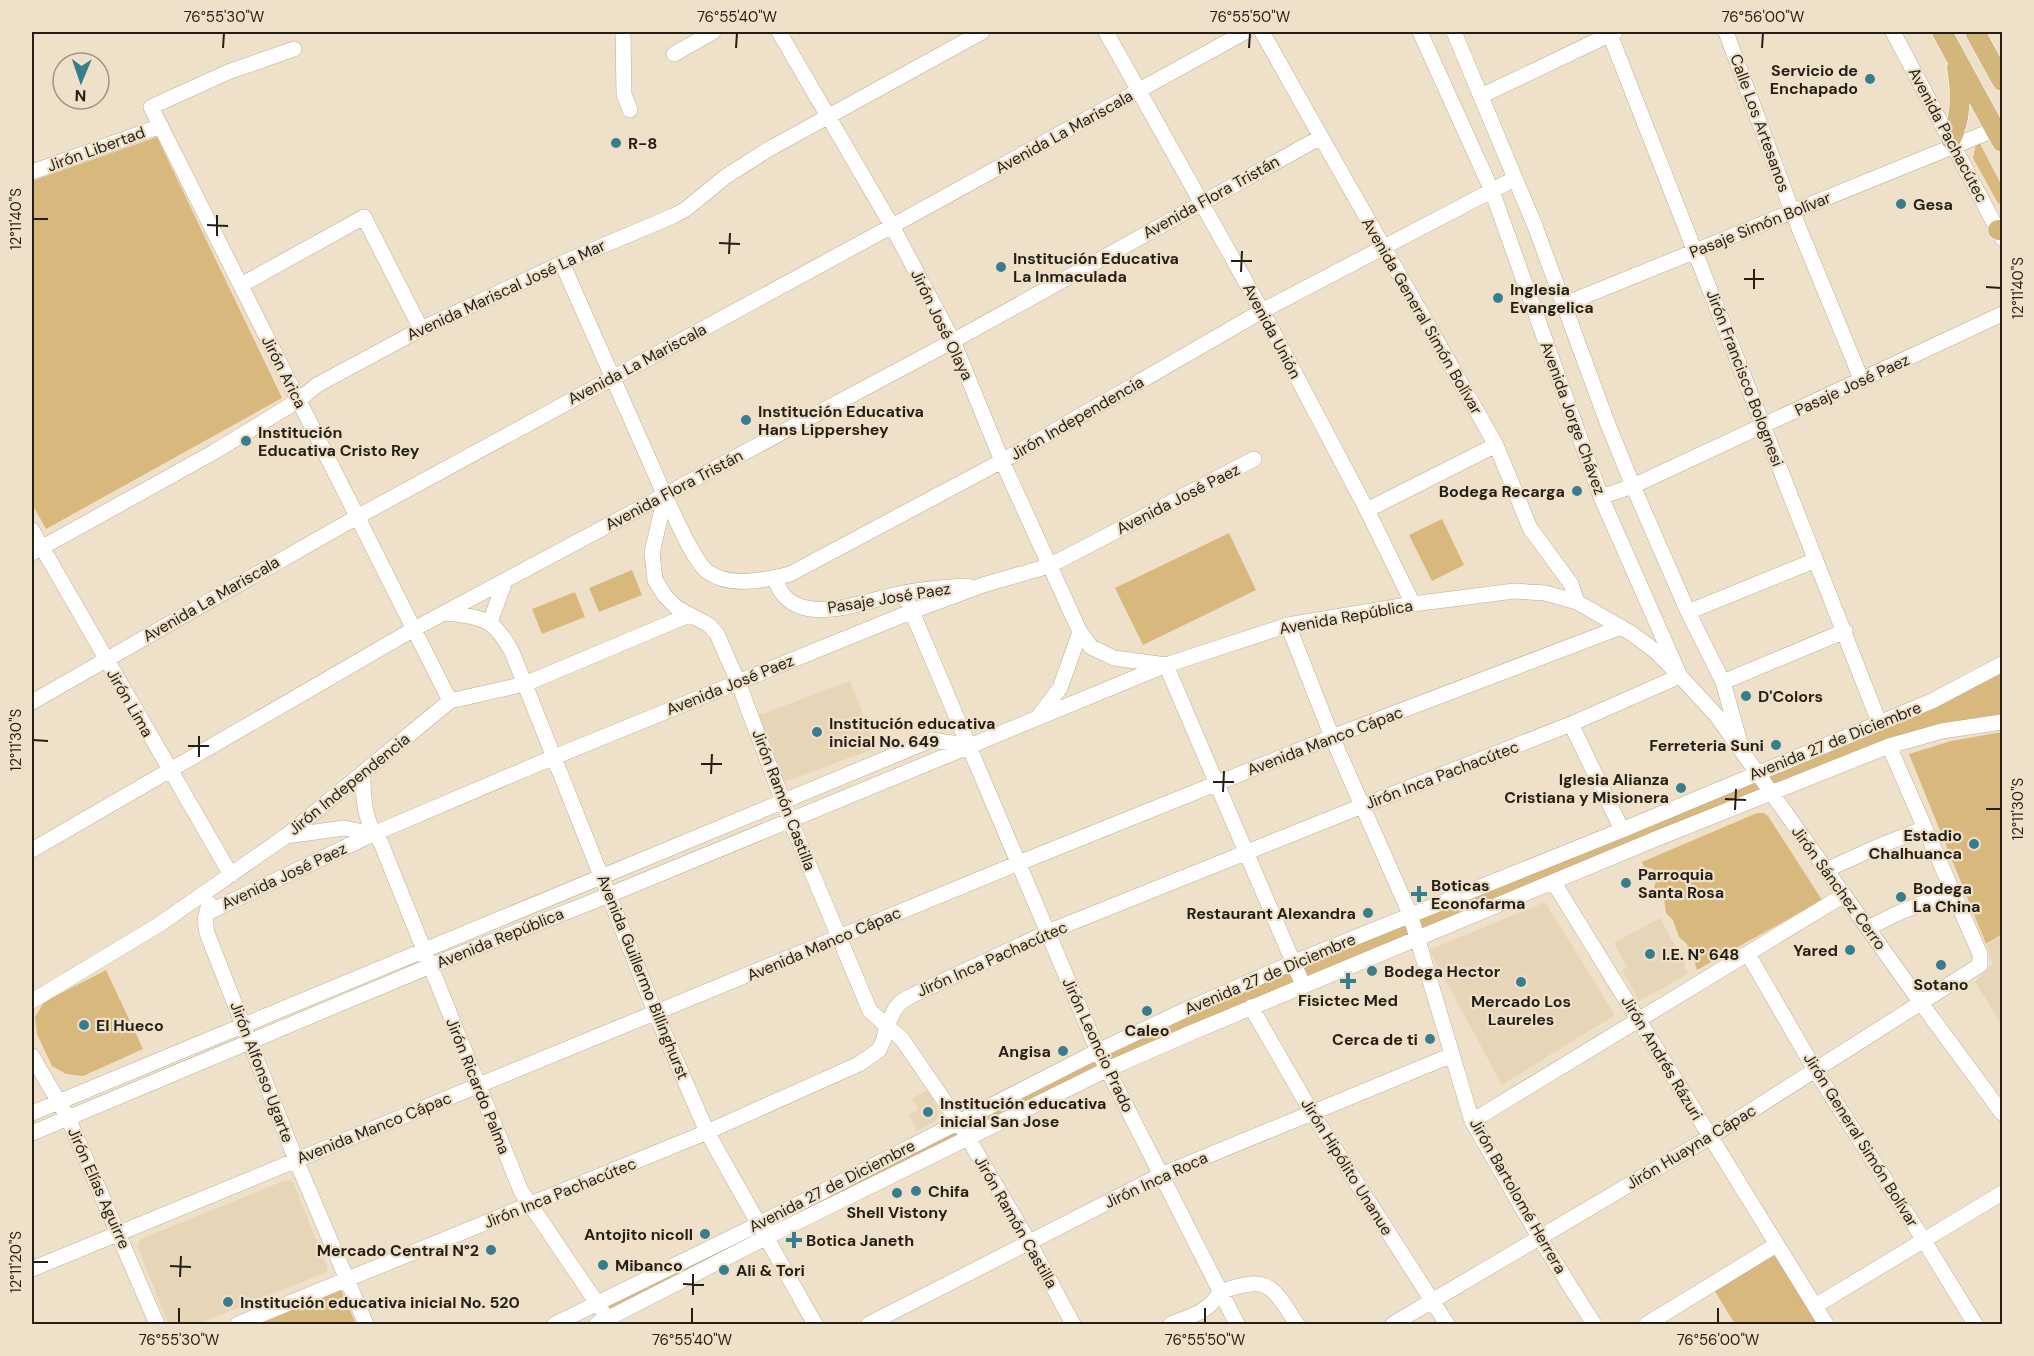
<svg xmlns="http://www.w3.org/2000/svg" width="2034" height="1356" font-family="'DM Sans',sans-serif">
<rect width="100%" height="100%" fill="#efe1c9"/>
<path fill="#e7d5b7" d="M850,681L876,748L784,782L759,715Z
M1545,902L1615,1015L1502,1085L1429,950Z
M1660,918L1685,964L1684,966L1688,974L1639,1001L1622,970L1627,967L1614,943Z
M2002,935V1025L1975,982L1992,964L1987,945Z
M928,1090L940,1113L936,1121L917,1131L909,1115L919,1110L912,1098Z
M286,1180L293,1182L328,1269L327,1272L198,1324H168L137,1245L141,1239Z"/>
<path fill="#d9b87d" d="M157,137L282,398L46,529L32,504V181Z
M1976,144H1980L2002,186V205L1998,203L1973,158Z
M1442,519L1464,565L1432,581L1409,535Z
M1229,533L1256,590L1143,645L1115,588Z
M632,570L642,595L599,612L589,588Z
M575,592L585,617L542,634L532,609Z
M2002,673V714L1944,724L1772,790L1762,774L1940,704Z
M2002,732V934L1986,944L1909,754L1951,741Z
M1756,778L1764,791L1421,933L1415,917Z
M1757,813H1764L1768,816L1822,900L1697,970L1693,957L1689,953L1687,944L1679,937L1673,920L1666,913L1664,898L1654,889C1654,881 1663,876 1653,869L1644,867L1642,862Z
M1407,919L1412,936L1108,1065L1102,1051Z
M106,970L143,1049L83,1076L66,1074L52,1066L37,1034L35,1017L44,1002Z
M1096,1055L1100,1069L970,1134L963,1121Z
M957,1126L961,1137L769,1232L765,1224Z
M758,1228L761,1236L609,1315L603,1305Z
M1774,1254L1817,1324H1735L1714,1290Z
M341,1290L356,1324H259Z"/>
<g fill="none" stroke-linecap="round" stroke-linejoin="round">
<defs>
<path id="minor" d="M623,32L624,94L630,110
M779,32L892,226L953,341L1002,461L1080,632L1091,647L1114,658L1166,665L1303,985
M1106,32L1262,311L1367,510L1413,604
M1262,32L1321,137L1496,445L1530,528L1571,584L1577,602
M1420,32L1492,191L1601,497L1680,676L1716,715L1921,1003L2002,1113
M1454,32L1535,226L1607,422L1633,486L1688,612L1723,682L1740,743
M1609,32L1879,722
M1726,32L1792,211L1862,381
M1893,32L2002,238
M294,49L228,72L151,107L450,701
M674,54L713,32
M1481,96L1615,32
M32,172L161,126
M562,263L665,496L652,553L655,580L665,596L677,608L709,625L717,634L738,682L790,820L870,1011L902,1039L958,1121L1029,1242L1073,1324
M241,285L364,217L421,329
M1565,304L1996,129
M665,496C674,514 693,561 708,572C730,588 765,580 790,574L1002,461L1262,311L1514,179
M1601,497L1633,486L2002,314
M1367,510L1496,445
M32,530L231,875
M32,553L214,452L299,400L317,385L421,329L562,263L673,216L686,209L725,177L769,149L982,32
M774,578C780,592 786,602 802,607C832,616 872,599 903,593C924,589 946,587 968,586
M904,593L1098,1051L1237,1324
M1688,612L1816,560
M446,613C483,618 493,617 512,652L656,1014L707,1132L815,1324
M490,622L505,581
M1288,625L1332,737L1410,914L1472,1121L1539,1237L1594,1324
M1723,682L1845,631
M32,702L357,517L892,226L1245,32
M1038,717L1060,688L1080,632
M1571,724L1622,830
M363,773C363,798 364,823 381,843L521,1191L603,1312
M286,836L344,828L373,834
M32,850L414,629L953,341L1321,137
M1826,870L1879,846L1925,828
M1554,883L1826,1324
M209,903L205,920L207,933L296,1160L366,1324
M207,913L373,834L554,757L913,611L983,585L1049,566L1254,459
M1868,928L1896,914L1952,891
M1748,954L1815,1070L1923,1239L1975,1324
M32,1001L160,924L286,836L450,701L525,684L689,615
M1251,1007L1312,1113L1447,1324
M32,1056L68,1118L157,1324
M32,1113L931,740L967,745
M1472,1121L1844,895
M32,1133L430,966L609,895L1166,665L1288,625L1413,604L1514,591L1545,593L1577,602L1631,633L1654,650L1680,676
M32,1269L1019,863L1332,737L1621,627
M1220,1292C1268,1275 1271,1284 1297,1324
M1815,1306L2002,1193
M238,1324L707,1132L859,1064L879,1050L884,1039L886,1028L895,1009L901,1002L911,996L1048,932L1362,806L1571,724L1680,676
M555,1324L759,1224L1098,1051L1183,1011L1292,963L1622,830L1932,701L2002,664
M597,1324L767,1237L1108,1069L1193,1032L1658,838L1889,746L1942,731L2002,722
M869,1324L1161,1175L1452,1055
M1171,1324C1192,1315 1208,1313 1220,1292
M1393,1324L1710,1137L1980,965V954L1889,746
M1647,1324L1776,1245"/>
<path id="major" d="M1942,32L2002,142
M1975,32L2002,81
M1951,139C1962,117 1961,91 1957,68
M1998,230H2002"/>
</defs>
<use href="#minor" stroke="#bbad96" stroke-width="16"/>
<use href="#major" stroke="#fff" stroke-width="21"/>
<use href="#minor" stroke="#fff" stroke-width="15"/>
<use href="#major" stroke="#d3b67c" stroke-width="20"/>
</g>
<path fill="none" stroke="#241f16" stroke-width="2" d="M223,48L224,33M736,48L737,33M1249,48L1250,33M1762,48L1763,33M33,219H48M207,225L228,226M217,236V215M719,243L740,244M729,254L730,233M1231,261H1252M1241,272L1242,251M1744,279H1764M1986,287L2001,288M1754,289V269M33,740L48,741M188,746H209M199,757V736M701,764H722M711,774L712,754M1213,782H1234M1223,792L1224,771M1725,799L1746,800M1986,809H2001M1735,810L1736,789M33,1262H48M170,1266L191,1267M180,1277L181,1256M683,1284L704,1285M693,1295V1274M179,1323V1308M692,1323V1308M1205,1323V1308M1718,1323V1308"/>
<g fill="#397d8c" stroke="#efe1c9" stroke-width="2">
<circle cx="1870" cy="79" r="6"/>
<circle cx="616" cy="143" r="6"/>
<circle cx="1901" cy="204" r="6"/>
<circle cx="1001" cy="267" r="6"/>
<circle cx="1498" cy="298" r="6"/>
<circle cx="746" cy="420" r="6"/>
<circle cx="246" cy="441" r="6"/>
<circle cx="1577" cy="491" r="6"/>
<circle cx="1746" cy="696" r="6"/>
<circle cx="817" cy="732" r="6"/>
<circle cx="1776" cy="745" r="6"/>
<circle cx="1681" cy="788" r="6"/>
<circle cx="1974" cy="844" r="6"/>
<circle cx="1626" cy="883" r="6"/>
<path d="M1416 885h6v6h6v6h-6v6h-6v-6h-6v-6h6z"/>
<circle cx="1901" cy="897" r="6"/>
<circle cx="1368" cy="913" r="6"/>
<circle cx="1850" cy="950" r="6"/>
<circle cx="1650" cy="954" r="6"/>
<circle cx="1941" cy="965" r="6"/>
<circle cx="1372" cy="971" r="6"/>
<path d="M1345 972h6v6h6v6h-6v6h-6v-6h-6v-6h6z"/>
<circle cx="1521" cy="982" r="6"/>
<circle cx="1147" cy="1011" r="6"/>
<circle cx="84" cy="1025" r="6"/>
<circle cx="1430" cy="1039" r="6"/>
<circle cx="1063" cy="1051" r="6"/>
<circle cx="928" cy="1112" r="6"/>
<circle cx="916" cy="1191" r="6"/>
<circle cx="897" cy="1193" r="6"/>
<circle cx="705" cy="1234" r="6"/>
<path d="M791 1231h6v6h6v6h-6v6h-6v-6h-6v-6h6z"/>
<circle cx="491" cy="1250" r="6"/>
<circle cx="603" cy="1265" r="6"/>
<circle cx="724" cy="1270" r="6"/>
<circle cx="228" cy="1302" r="6"/>
</g>
<g text-anchor="middle" dominant-baseline="central" stroke-width="4.5" stroke-linejoin="round" paint-order="stroke">
<g font-size="16" font-weight="bold" fill="#241f16" stroke="#efe1c9" text-anchor="start">
<text x="1858" y="70" text-anchor="end">Servicio de<tspan x="1858" dy="18">Enchapado</tspan></text>
<text x="628" y="143">R-8</text>
<text x="1913" y="204">Gesa</text>
<text x="1013" y="258">Institución Educativa<tspan x="1013" dy="18">La Inmaculada</tspan></text>
<text x="1510" y="289">Inglesia<tspan x="1510" dy="18">Evangelica</tspan></text>
<text x="758" y="411">Institución Educativa<tspan x="758" dy="18">Hans Lippershey</tspan></text>
<text x="258" y="432">Institución<tspan x="258" dy="18">Educativa Cristo Rey</tspan></text>
<text x="1565" y="491" text-anchor="end">Bodega Recarga</text>
<text x="1758" y="696">D'Colors</text>
<text x="829" y="723">Institución educativa<tspan x="829" dy="18">inicial No. 649</tspan></text>
<text x="1764" y="745" text-anchor="end">Ferreteria Suni</text>
<text x="1669" y="779" text-anchor="end">Iglesia Alianza<tspan x="1669" dy="18">Cristiana y Misionera</tspan></text>
<text x="1962" y="835" text-anchor="end">Estadio<tspan x="1962" dy="18">Chalhuanca</tspan></text>
<text x="1638" y="874">Parroquia<tspan x="1638" dy="18">Santa Rosa</tspan></text>
<text x="1431" y="885">Boticas<tspan x="1431" dy="18">Econofarma</tspan></text>
<text x="1913" y="888">Bodega<tspan x="1913" dy="18">La China</tspan></text>
<text x="1356" y="913" text-anchor="end">Restaurant Alexandra</text>
<text x="1838" y="950" text-anchor="end">Yared</text>
<text x="1662" y="954">I.E. N° 648</text>
<text x="1384" y="971">Bodega Hector</text>
<text x="1941" y="984" text-anchor="middle">Sotano</text>
<text x="1348" y="1000" text-anchor="middle">Fisictec Med</text>
<text x="1521" y="1001" text-anchor="middle">Mercado Los<tspan x="1521" dy="18">Laureles</tspan></text>
<text x="96" y="1025">El Hueco</text>
<text x="1147" y="1030" text-anchor="middle">Caleo</text>
<text x="1418" y="1039" text-anchor="end">Cerca de ti</text>
<text x="1051" y="1051" text-anchor="end">Angisa</text>
<text x="940" y="1103">Institución educativa<tspan x="940" dy="18">inicial San Jose</tspan></text>
<text x="928" y="1191">Chifa</text>
<text x="897" y="1212" text-anchor="middle">Shell Vistony</text>
<text x="693" y="1234" text-anchor="end">Antojito nicoll</text>
<text x="806" y="1240">Botica Janeth</text>
<text x="479" y="1250" text-anchor="end">Mercado Central N°2</text>
<text x="615" y="1265">Mibanco</text>
<text x="736" y="1270">Ali &amp; Tori</text>
<text x="240" y="1302">Institución educativa inicial No. 520</text>
</g>
<g font-size="16" fill="#241f16" stroke="#efe1c9">
<text transform="translate(1760 123) rotate(70)">Calle Los Artesanos</text>
<text transform="translate(1064 132) rotate(-29)">Avenida La Mariscala</text>
<text transform="translate(1948 135) rotate(62)">Avenida Pachacútec</text>
<text transform="translate(96 149) rotate(-20)">Jirón Libertad</text>
<text transform="translate(1211 197) rotate(-29)">Avenida Flora Tristán</text>
<text transform="translate(1760 225) rotate(-22)">Pasaje Simón Bolívar</text>
<text transform="translate(506 290) rotate(-25)">Avenida Mariscal José La Mar</text>
<text transform="translate(1422 316) rotate(60)">Avenida General Simón Bolívar</text>
<text transform="translate(942 325) rotate(64)">Jirón José Olaya</text>
<text transform="translate(1272 331) rotate(62)">Avenida Unión</text>
<text transform="translate(637 364) rotate(-28)">Avenida La Mariscala</text>
<text transform="translate(284 372) rotate(63)">Jirón Arica</text>
<text transform="translate(1745 378) rotate(69)">Jirón Francisco Bolognesi</text>
<text transform="translate(1852 385) rotate(-25)">Pasaje José Paez</text>
<text transform="translate(1077 418) rotate(-30)">Jirón Independencia</text>
<text transform="translate(1573 418) rotate(70)">Avenida Jorge Chávez</text>
<text transform="translate(674 490) rotate(-28)">Avenida Flora Tristán</text>
<text transform="translate(1178 499) rotate(-27)">Avenida José Paez</text>
<text transform="translate(889 598) rotate(-9)">Pasaje José Paez</text>
<text transform="translate(211 599) rotate(-30)">Avenida La Mariscala</text>
<text transform="translate(1346 617) rotate(-10)">Avenida República</text>
<text transform="translate(730 685) rotate(-22)">Avenida José Paez</text>
<text transform="translate(130 703) rotate(60)">Jirón Lima</text>
<text transform="translate(1325 741) rotate(-21)">Avenida Manco Cápac</text>
<text transform="translate(1835 741) rotate(-22)">Avenida 27 de Diciembre</text>
<text transform="translate(1442 775) rotate(-21)">Jirón Inca Pachacútec</text>
<text transform="translate(349 784) rotate(-39)">Jirón Independencia</text>
<text transform="translate(784 800) rotate(69)">Jirón Ramón Castilla</text>
<text transform="translate(284 876) rotate(-25)">Avenida José Paez</text>
<text transform="translate(1839 888) rotate(54)">Jirón Sánchez Cerro</text>
<text transform="translate(500 938) rotate(-22)">Avenida República</text>
<text transform="translate(824 944) rotate(-23)">Avenida Manco Cápac</text>
<text transform="translate(992 959) rotate(-24)">Jirón Inca Pachacútec</text>
<text transform="translate(1270 974) rotate(-23)">Avenida 27 de Diciembre</text>
<text transform="translate(643 977) rotate(68)">Avenida Guillermo Billinghurst</text>
<text transform="translate(1098 1045) rotate(65)">Jirón Leoncio Prado</text>
<text transform="translate(1662 1058) rotate(59)">Jirón Andrés Rázuri</text>
<text transform="translate(262 1072) rotate(69)">Jirón Alfonso Ugarte</text>
<text transform="translate(478 1086) rotate(68)">Jirón Ricardo Palma</text>
<text transform="translate(374 1128) rotate(-22)">Avenida Manco Cápac</text>
<text transform="translate(1861 1140) rotate(58)">Jirón General Simón Bolívar</text>
<text transform="translate(1691 1147) rotate(-31)">Jirón Huayna Cápac</text>
<text transform="translate(1347 1167) rotate(58)">Jirón Hipólito Unanue</text>
<text transform="translate(1156 1180) rotate(-25)">Jirón Inca Roca</text>
<text transform="translate(832 1186) rotate(-27)">Avenida 27 de Diciembre</text>
<text transform="translate(99 1188) rotate(66)">Jirón Elías Aguirre</text>
<text transform="translate(560 1193) rotate(-22)">Jirón Inca Pachacútec</text>
<text transform="translate(1518 1196) rotate(60)">Jirón Bartolomé Herrera</text>
<text transform="translate(1016 1222) rotate(60)">Jirón Ramón Castilla</text>
</g>
</g>
<rect width="2034" height="1356" fill="none" stroke="#efe1c9" stroke-width="66"/>
<g transform="translate(81 81) rotate(182)"><circle r="28" fill="#efe1c9" stroke="#9e9381" stroke-width="1.5"/>
<path d="M0-4.5L10 22L0 15L-10 22Z" fill="#397d8c"/>
<text y="-9" font-size="16" font-weight="bold" text-anchor="middle" fill="#241f16">N</text>
</g>
<rect x="33" y="33" width="1968" height="1290" fill="none" stroke="#241f16" stroke-width="2"/>
<g font-size="15" text-anchor="middle" fill="#241f16">
<text x="224" y="22">76°55'30"W</text>
<text x="737" y="22">76°55'40"W</text>
<text x="1250" y="22">76°55'50"W</text>
<text x="1763" y="22">76°56'00"W</text>
<text transform="translate(16 219) rotate(-90)" y="5">12°11'40"S</text>
<text transform="translate(2018 288) rotate(-90)" y="5">12°11'40"S</text>
<text transform="translate(16 740) rotate(-90)" y="5">12°11'30"S</text>
<text transform="translate(2018 809) rotate(-90)" y="5">12°11'30"S</text>
<text transform="translate(16 1262) rotate(-90)" y="5">12°11'20"S</text>
<text x="179" y="1345">76°55'30"W</text>
<text x="692" y="1345">76°55'40"W</text>
<text x="1205" y="1345">76°55'50"W</text>
<text x="1718" y="1345">76°56'00"W</text>
</g>
</svg>
